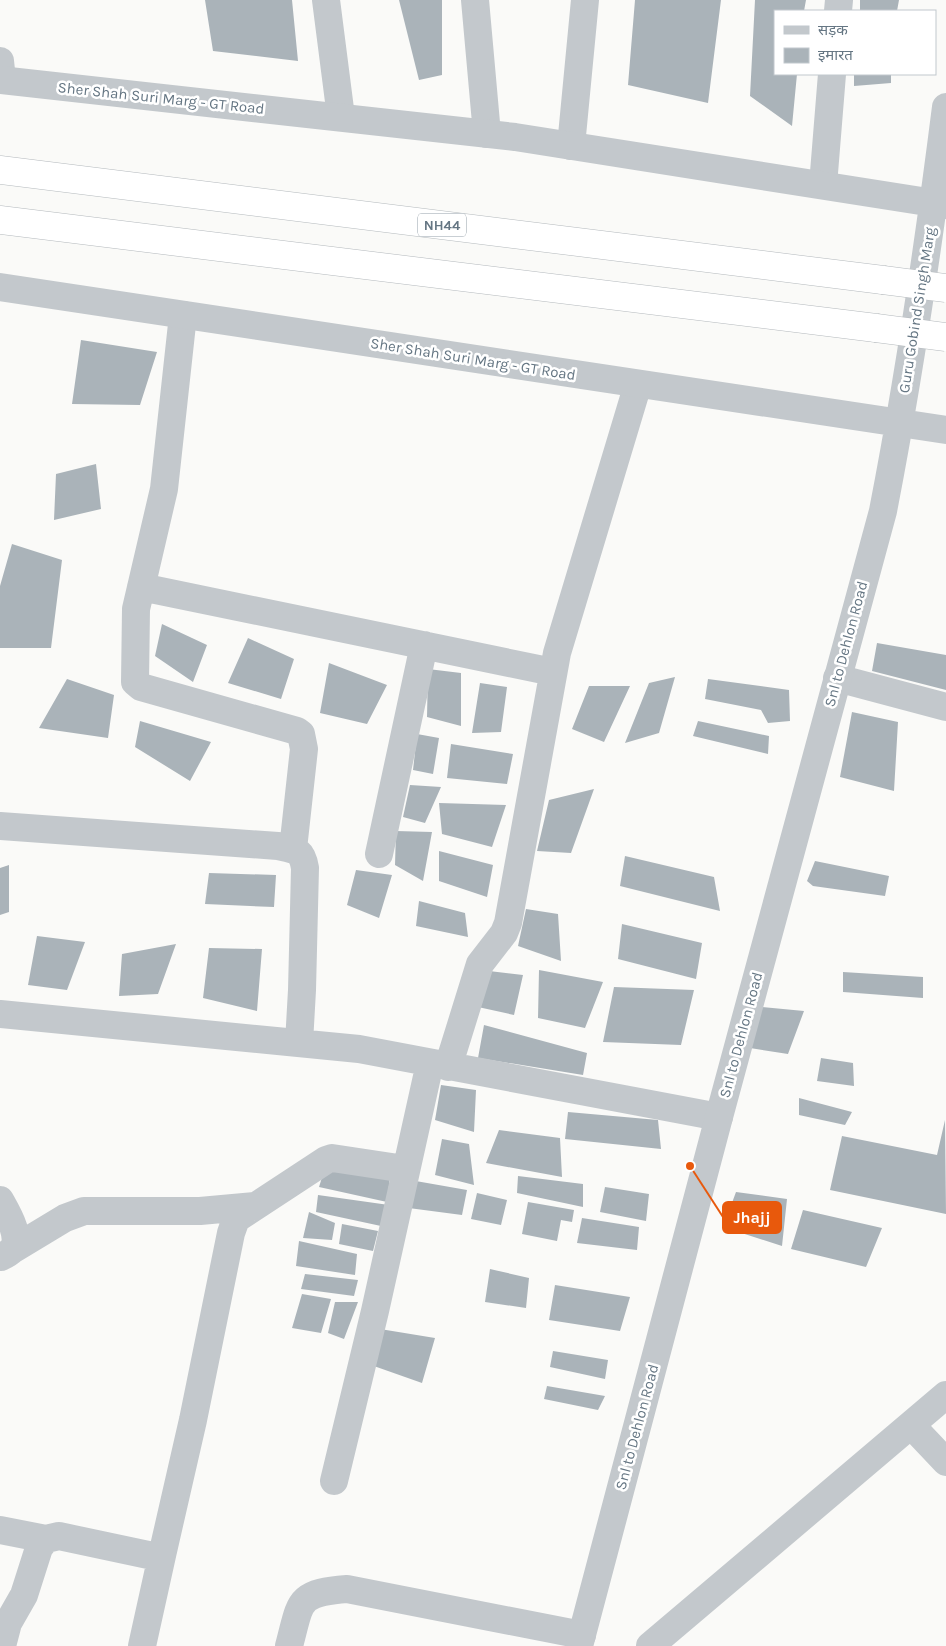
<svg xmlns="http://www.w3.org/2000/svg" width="946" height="1646" font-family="Karla,'Noto Sans Devanagari',sans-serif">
<rect width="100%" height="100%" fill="#fafaf8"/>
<path fill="#aab3b9" d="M205,0H292L298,61L213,51Z
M399,0H442V75L419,80Z
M635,0H721L708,103L628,85Z
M755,0H806L804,11H775V74H797L792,126L750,96Z
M860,0H899L897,11H860Z
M854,74H891V83L854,86Z
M81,340L157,352L140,405L72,404Z
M96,464L101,509L54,520L56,474Z
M12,544L62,560L51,648H0V586Z
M162,624L207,645L193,682L155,656Z
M248,638L294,659L281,699L228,683Z
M877,643L946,655V690L872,671Z
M329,663L387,685L367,724L320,713Z
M428,669L461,673V726L427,717Z
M675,677L659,733L625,743L649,683Z
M67,679L114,695L108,738L39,728Z
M708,679L789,690L790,721L768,723L761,710L705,699Z
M480,683L507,687L501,732L472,733Z
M589,686H630L604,742L572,729Z
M852,712L898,722L894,791L840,777Z
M140,721L211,742L190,781L135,747Z
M698,721L769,736L768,754L693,736Z
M417,734L439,738L433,774L413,770Z
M451,744L513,754L507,784L447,778Z
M410,785L441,787L425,823L403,817Z
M594,789L571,853L537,851L549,800Z
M439,803L506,805L492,847L442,834Z
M396,831L432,832L423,881L395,865Z
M439,851L493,865L487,897L439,881Z
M625,856L714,877L720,911L620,886Z
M815,861L889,876L885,896L813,886L807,881Z
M9,865V912L0,915V868Z
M356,870L392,875L379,918L347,905Z
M209,873L276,875L274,907L205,904Z
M419,901L465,913L468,937L416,926Z
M526,909L558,914L561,961L518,946Z
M622,924L702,943L696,979L618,959Z
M37,936L85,942L67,990L28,985Z
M176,944L158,994L119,996L122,954Z
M209,948L262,949L257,1011L203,998Z
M539,970L603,982L585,1028L538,1018Z
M489,971L523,975L514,1015L478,1007Z
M843,972L923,977V998L843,992Z
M614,987L694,990L681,1045L603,1042Z
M762,1007L804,1011L788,1054L750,1048Z
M484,1025L587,1053L583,1075L478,1058Z
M821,1058L853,1063L854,1086L817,1081Z
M441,1085L476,1090L474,1132L435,1120Z
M799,1098L852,1112L845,1125L799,1115Z
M568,1112L658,1120L661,1149L565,1139Z
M945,1120L946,1214L830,1190L842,1136L937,1155Z
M499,1130L560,1138L562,1177L486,1163Z
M442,1139L469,1144L474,1185L435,1175Z
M325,1168L390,1177L387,1202L319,1187Z
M518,1176L583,1184V1207L517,1193Z
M410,1180L467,1190L462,1215L401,1207Z
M605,1187L649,1194L646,1221L600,1212Z
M736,1192L787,1199L782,1246L723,1227Z
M477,1193L507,1200L501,1225L471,1219Z
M318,1195L389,1205L381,1226L316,1212Z
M528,1202L574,1210L572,1222L561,1220L557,1241L522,1234Z
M803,1210L882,1228L866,1267L791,1249Z
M309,1212L335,1223L332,1240L303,1238Z
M582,1218L639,1227L637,1250L577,1243Z
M342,1224L378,1231L373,1251L339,1244Z
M299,1241L357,1254L355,1275L296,1266Z
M490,1269L529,1278L526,1308L485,1302Z
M305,1274L358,1280L354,1296L301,1289Z
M555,1285L630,1297L620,1331L549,1320Z
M302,1294L331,1299L321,1333L292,1328Z
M335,1302H358L344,1339L328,1333Z
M380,1329L435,1338L422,1383L371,1365Z
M553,1351L608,1360L605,1379L550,1367Z
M547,1386L605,1396L598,1410L544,1399Z"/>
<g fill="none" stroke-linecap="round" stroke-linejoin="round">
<defs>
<path id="trunk" d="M0,170L883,280
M0,220L876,328"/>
</defs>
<use href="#trunk" stroke="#b4b9bd" stroke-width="29"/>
<path stroke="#c3c8cc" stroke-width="28" d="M326,0L341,117
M475,0L487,134
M838,11L839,0
M0,61L2,80
M571,146L585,0
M823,185L832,74
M183,315L164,489L136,609L135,682L141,687L297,731L301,734L304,749L293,849
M141,587L553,672
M837,678L946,707
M0,826L278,846C295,850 302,849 305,868L302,990L299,1043
M379,854L424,645
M0,1014L359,1049L719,1117
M448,1067L480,964L504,933L508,923L557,653L638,384
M0,1200C6,1211 23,1238 12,1250C9,1253 5,1255 1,1257
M12,1250L65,1218L84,1211H200L255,1206
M911,1425L946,1462
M334,1481L375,1311L430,1063
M0,1530L46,1539
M2,1646L8,1623L24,1595L39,1548L46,1539L59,1536L153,1556L160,1554L163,1551L193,1420L231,1233L236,1219L326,1160L332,1158L405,1169
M142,1646L163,1551
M289,1646C301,1602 296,1593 347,1589L582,1635
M650,1646L946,1395"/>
<path stroke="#c3c8cc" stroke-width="28" d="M0,80L515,137L946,205
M0,287L946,430
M579,1646L719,1117L883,511C909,377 929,242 946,107"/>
<use href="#trunk" stroke="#fff" stroke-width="28"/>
<defs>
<path id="trunk-bridge" d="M883,280L946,288
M876,328L946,337"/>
</defs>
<use href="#trunk-bridge" stroke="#b4b9bd" stroke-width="29" stroke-linecap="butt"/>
<use href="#trunk-bridge" stroke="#fff" stroke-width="28"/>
</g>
<g text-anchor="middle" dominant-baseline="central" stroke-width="5" stroke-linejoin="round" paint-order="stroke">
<rect fill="#fff" stroke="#939fa8" stroke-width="1" x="418" y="213.5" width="48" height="23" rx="4"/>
<g font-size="14" font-weight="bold" fill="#657683">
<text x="442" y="225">NH44</text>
</g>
<g font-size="15" fill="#657683" stroke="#fff">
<text transform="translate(161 98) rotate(6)">Sher Shah Suri Marg - GT Road</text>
<text transform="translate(917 310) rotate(-81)">Guru Gobind Singh Marg</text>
<text transform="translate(473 359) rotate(9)">Sher Shah Suri Marg - GT Road</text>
<text transform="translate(846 644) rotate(-75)">Snl to Dehlon Road</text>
<text transform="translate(741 1035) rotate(-75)">Snl to Dehlon Road</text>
<text transform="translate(637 1427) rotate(-75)">Snl to Dehlon Road</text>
</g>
</g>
<path fill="none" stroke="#e8590c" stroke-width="2" d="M690 1166L723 1217"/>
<circle fill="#e8590c" stroke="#fff" stroke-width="2" cx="690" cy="1166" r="5"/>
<rect fill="#e8590c" stroke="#e8590c" stroke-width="2" x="723" y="1202" width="58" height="31" rx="5"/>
<g font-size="16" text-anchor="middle" font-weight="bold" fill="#fff">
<text x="752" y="1223">Jhajj</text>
</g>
<rect x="774" y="10" width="162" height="65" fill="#ffffff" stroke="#c1c8cd"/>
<rect x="784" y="26" width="25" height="8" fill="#c3c8cc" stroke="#c1c8cd"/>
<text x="818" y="35" font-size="15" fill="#657683">सड़क</text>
<rect x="784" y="48" width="25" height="15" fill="#aab3b9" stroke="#c1c8cd"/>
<text x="818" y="60" font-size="15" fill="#657683">इमारत</text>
</svg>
